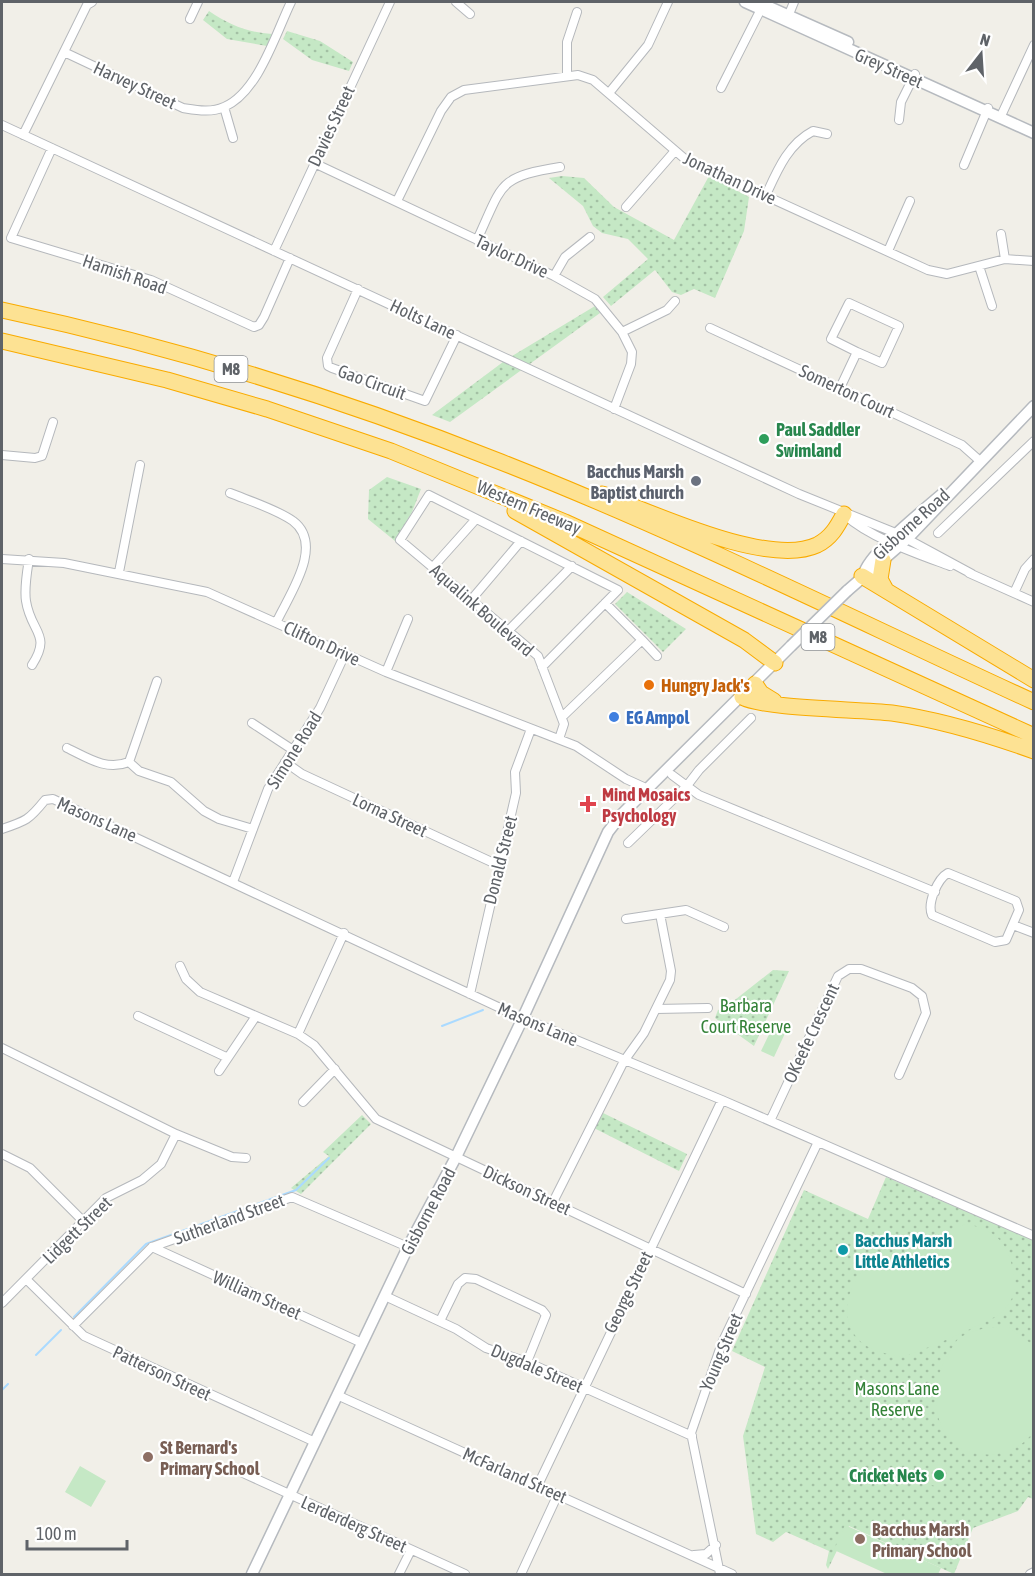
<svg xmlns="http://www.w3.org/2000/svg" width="1035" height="1576" font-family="'Asap Condensed',sans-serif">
<defs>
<pattern id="grass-dots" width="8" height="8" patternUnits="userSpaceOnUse" patternTransform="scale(1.5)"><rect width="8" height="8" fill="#c5e8c5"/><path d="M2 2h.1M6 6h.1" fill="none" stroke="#a3c0a4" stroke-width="1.8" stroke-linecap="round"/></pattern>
</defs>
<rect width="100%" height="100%" fill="#f1efe8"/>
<path fill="url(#grass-dots)" d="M209,11C230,25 246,32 272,34L267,46L227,39L203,20Z
M287,31L320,41L353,62L349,71L312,60L283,39Z
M562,176L584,178L614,207L674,240L709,176L749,197L744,231L715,298L694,289L681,295L672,292L655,270L611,306L603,297L648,259L628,239L602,233L593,226L583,206L549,178Z
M595,306L600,313L450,422L432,415L507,359Z
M387,477L421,489L412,512L395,541L368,519L369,490Z
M627,592L686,629L663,652L615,604Z
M773,970L789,971L754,1046L715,1018L718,1010L726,1007Z
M599,1111L687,1154L679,1171L592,1127Z
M362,1115L371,1124L301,1194L291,1188L329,1156L323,1152Z
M886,1177L1033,1240V1499L1028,1497L1018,1511L973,1528L954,1574L849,1526L828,1569L826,1565L829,1551L786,1532L773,1542L756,1534L743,1436L765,1367L732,1351L804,1190L868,1219Z"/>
<path fill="#c5e8c5" d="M774,1024L787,1029L774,1057L761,1051Z
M965,1224C989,1228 1005,1238 1011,1262C1014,1273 1017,1286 1012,1298C1010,1302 1005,1309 1001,1313C993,1320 916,1354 904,1356C896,1357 885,1353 877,1351C841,1338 840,1300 861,1272Z
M1008,1327L1033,1345V1432C1025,1445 1010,1452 995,1454C936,1460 922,1395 949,1353C952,1348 955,1342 959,1338C975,1328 990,1327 1008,1327Z
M938,1462L949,1466L940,1488L929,1484Z
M80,1466L106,1481L91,1507L65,1492Z
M845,1525L941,1568L938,1574H887L834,1550Z"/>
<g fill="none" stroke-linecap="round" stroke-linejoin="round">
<path stroke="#aadaff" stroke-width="2" d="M442,1026L483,1010
M74,1317L146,1244L296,1190L329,1158
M36,1355L61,1330
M2,1390L8,1384"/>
<defs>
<path id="street" d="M456,2L470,14
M190,19L198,2
M787,19L794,2
M64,52L183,108C196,110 211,113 224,107C258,93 276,33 291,2
M567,75V42L577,12
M721,88L762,7
M609,93L648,45L668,2
M224,107L233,138
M1000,118L1034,45
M899,120L901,102L915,74
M2,125L799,494L898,534L972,574
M23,135L87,5L92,2
M52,148L11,238L151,280L254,327L259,325L264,317L290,258
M314,163L554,276L595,299L622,332L632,352L631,364L614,409
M964,165L988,108
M766,195C777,171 788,144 813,131L827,134
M397,201L441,111L451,97L464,90L578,75L593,80L685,159L928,270L947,274L1005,259L1034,261
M626,207L674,152
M1001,234L1005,259
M477,240C503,184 497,177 560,167
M274,251L390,2
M888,251L910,201
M979,266L992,306
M554,276L565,257L590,237
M358,289L327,358L328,366L332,368L425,401L457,335
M710,328L962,445L980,461
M622,332L667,310L675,301
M840,388L857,352L882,363L899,326L849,303L831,339L857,352
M2,455L35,458L42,456L53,422
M230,493C250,501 276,509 293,521C325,545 289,595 277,621
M845,515C870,538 918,554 950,566
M938,533L1034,441
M2,559L64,563L207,592L386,672L576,746L626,779L648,789
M29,559C27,572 24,588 26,601C31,633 52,634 32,665
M433,567L476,519
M119,572L140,465
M969,573L1034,602
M1014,593L1025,569L1034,559
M471,600L521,541
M508,631L572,566
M642,640L657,656
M542,667L618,590L429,495L400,540L538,656L564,724L559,739
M386,672L408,619
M157,681L129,762L139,771L171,782L204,811L219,819L253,829
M562,717L642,640L605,603
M252,723L293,750
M67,748C88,758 106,771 129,762
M285,762L302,774L498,865
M672,775L699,795L935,892
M2,829C26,821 29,820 45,800L53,799L513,1014L722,1100L1034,1236
M628,843L686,787L699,770L751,718
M948,873L1016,901L1019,910L1006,940L995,942L932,915C927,904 937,879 948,873Z
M233,882L268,789L320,708L345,654
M626,919L686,910L724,927
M1013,925L1034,933
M180,966L186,979L200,992L298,1034L314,1045L376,1119L746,1294
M470,994L516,793L515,772L531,729
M656,1009L708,1008
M138,1016L226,1057
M298,1034L344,933
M2,1048L176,1134L232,1157L246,1158
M219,1071L256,1016
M303,1102L335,1069
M770,1121L838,976L849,969H861L912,988L922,996L926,1013L899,1075
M2,1154L30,1168L82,1220
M553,1202L624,1061L644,1033L670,980L671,971L660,914
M152,1247L362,1343
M26,1279L84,1336L315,1442
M385,1296L456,1329L486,1348L527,1362L692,1436
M2,1303L106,1198L142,1180L161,1164L176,1134
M440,1321L458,1284L465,1278L476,1279L542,1310L546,1315L527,1362
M73,1326L152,1247L292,1197L408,1247
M337,1395L732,1574
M243,1473L465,1574
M538,1485L722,1100
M694,1555L706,1554L716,1545
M399,1574L411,1550
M521,1574L558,1494
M720,1574L691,1433L722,1343L818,1142
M1030,1574L1034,1572"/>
<path id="secondary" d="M745,2L1034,133
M758,2L848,42
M864,574C867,555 925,509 942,494
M847,591L907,539L1034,406
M252,1574L408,1247L456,1157L520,1024L608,832L622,814L791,646"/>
<path id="highway" d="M2,310C171,346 340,398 501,462C682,533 857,621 1034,702
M2,341L167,380L267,409L391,451L565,522L1034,736
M602,494C651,512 768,568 817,545C831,538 837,527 844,514
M515,511L744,640L775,663
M883,560L880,579L886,590
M862,576L1034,680
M755,684L761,693L774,701
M742,697C764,709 860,709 892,713C941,720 987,734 1034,751"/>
</defs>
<use href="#street" stroke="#b5b8bc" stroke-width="10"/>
<use href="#secondary" stroke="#b6babf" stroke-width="13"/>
<use href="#highway" stroke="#f9ab00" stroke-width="17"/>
<use href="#street" stroke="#fff" stroke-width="8"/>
<use href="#secondary" stroke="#fff" stroke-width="10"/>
<use href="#highway" stroke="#fde293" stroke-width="15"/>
<defs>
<path id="secondary-bridge" d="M791,646L847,591"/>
</defs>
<use href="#secondary-bridge" stroke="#b6babf" stroke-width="13" stroke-linecap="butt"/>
<use href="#secondary-bridge" stroke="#fff" stroke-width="10"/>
</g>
<g fill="#2e9e5b" stroke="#fff" stroke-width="2">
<circle cx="764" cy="439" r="6"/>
<circle cx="939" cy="1475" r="6"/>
</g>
<circle fill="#6b7280" stroke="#fff" stroke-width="2" cx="696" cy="481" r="6"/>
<circle fill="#e8710a" stroke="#fff" stroke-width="2" cx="649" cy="685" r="6"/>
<circle fill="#3f7fe0" stroke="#fff" stroke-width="2" cx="614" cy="717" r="6"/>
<path fill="#e0444e" stroke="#fff" stroke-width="2" d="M585 795h6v6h6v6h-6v6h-6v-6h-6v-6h6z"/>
<circle fill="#0f9aa8" stroke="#fff" stroke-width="2" cx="843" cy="1250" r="6"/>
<g fill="#8d6e63" stroke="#fff" stroke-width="2">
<circle cx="148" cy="1457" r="6"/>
<circle cx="860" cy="1539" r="6"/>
</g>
<g text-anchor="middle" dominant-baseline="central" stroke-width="4.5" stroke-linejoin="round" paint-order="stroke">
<g fill="#fff" stroke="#8f9295" stroke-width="1.5">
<rect x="214.5" y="356" width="33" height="26" rx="4.5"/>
<rect x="801.5" y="624" width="33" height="26" rx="4.5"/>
</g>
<g font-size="16" font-weight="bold" fill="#5f6368">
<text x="231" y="369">M8</text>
<text x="818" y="637">M8</text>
</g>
<g font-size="18" fill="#5f6368" stroke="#fff">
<text transform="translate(889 68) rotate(24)">Grey Street</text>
<text transform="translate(135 85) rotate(25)">Harvey Street</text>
<text transform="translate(331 126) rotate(-65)">Davies Street</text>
<text transform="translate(730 178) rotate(25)">Jonathan Drive</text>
<text transform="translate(512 256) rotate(25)">Taylor Drive</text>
<text transform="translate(125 274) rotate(19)">Hamish Road</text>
<text transform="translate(423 319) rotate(25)">Holts Lane</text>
<text transform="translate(372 382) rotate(20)">Gao Circuit</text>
<text transform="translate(847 391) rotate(25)">Somerton Court</text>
<text transform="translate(529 507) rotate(23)">Western Freeway</text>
<text transform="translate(911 524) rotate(-42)">Gisborne Road</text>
<text transform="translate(482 610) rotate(41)">Aqualink Boulevard</text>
<text transform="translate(322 643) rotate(25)">Clifton Drive</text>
<text transform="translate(294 750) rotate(-58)">Simone Road</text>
<text transform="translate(390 815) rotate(25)">Lorna Street</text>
<text transform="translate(97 819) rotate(24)">Masons Lane</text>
<text transform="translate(500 860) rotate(-76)">Donald Street</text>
<text transform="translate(538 1024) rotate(23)">Masons Lane</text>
<text transform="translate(811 1033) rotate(-65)">OKeefe Crescent</text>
<text transform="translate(527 1190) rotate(25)">Dickson Street</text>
<text transform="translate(428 1211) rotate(-62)">Gisborne Road</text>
<text transform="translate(229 1219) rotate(-20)">Sutherland Street</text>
<text transform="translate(77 1230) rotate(-44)">Lidgett Street</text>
<text transform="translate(628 1292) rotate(-64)">George Street</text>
<text transform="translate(257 1295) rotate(24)">William Street</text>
<text transform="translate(721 1352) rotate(-67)">Young Street</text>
<text transform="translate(537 1368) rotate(23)">Dugdale Street</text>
<text transform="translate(162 1373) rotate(25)">Patterson Street</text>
<text transform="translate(515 1475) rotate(24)">McFarland Street</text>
<text transform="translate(354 1524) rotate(24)">Lerderderg Street</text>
</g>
<g font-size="18" font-weight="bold" fill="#27864d" stroke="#fff" text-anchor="start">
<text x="776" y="429">Paul Saddler<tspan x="776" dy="21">Swimland</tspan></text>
<text x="927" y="1475" text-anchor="end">Cricket Nets</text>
</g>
<g font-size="18" font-weight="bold" fill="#5b616d" stroke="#fff" text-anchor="end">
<text x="684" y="471">Bacchus Marsh<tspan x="684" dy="21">Baptist church</tspan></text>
</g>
<g font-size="18" font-weight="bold" fill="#c56008" stroke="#fff" text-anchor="start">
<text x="661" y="685">Hungry Jack's</text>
</g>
<g font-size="18" font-weight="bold" fill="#366cbe" stroke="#fff" text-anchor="start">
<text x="626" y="717">EG Ampol</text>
</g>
<g font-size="18" font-weight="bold" fill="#be3a42" stroke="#fff" text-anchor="start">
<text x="602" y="794">Mind Mosaics<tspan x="602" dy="21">Psychology</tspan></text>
</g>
<g font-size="18" fill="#348238" stroke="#fff">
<text x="746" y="1005">Barbara<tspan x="746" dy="21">Court Reserve</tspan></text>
<text x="897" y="1388">Masons Lane<tspan x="897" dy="21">Reserve</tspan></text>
</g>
<g font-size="18" font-weight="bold" fill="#0d838f" stroke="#fff" text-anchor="start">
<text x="855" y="1240">Bacchus Marsh<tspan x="855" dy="21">Little Athletics</tspan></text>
</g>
<g font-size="18" font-weight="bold" fill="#785e54" stroke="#fff" text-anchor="start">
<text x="160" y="1447">St Bernard's<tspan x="160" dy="21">Primary School</tspan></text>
<text x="872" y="1529">Bacchus Marsh<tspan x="872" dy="21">Primary School</tspan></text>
</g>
</g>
<rect width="1035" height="1576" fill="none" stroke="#5f6368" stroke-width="6"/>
<g transform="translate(981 54) rotate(17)" stroke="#ffffff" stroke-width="4.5" paint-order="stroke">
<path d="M0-4.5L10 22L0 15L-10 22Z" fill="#5f6368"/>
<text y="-9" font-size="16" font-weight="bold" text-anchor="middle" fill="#5f6368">N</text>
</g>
<path d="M27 1540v9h100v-9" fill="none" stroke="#5f6368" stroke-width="3"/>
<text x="36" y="1540" font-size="18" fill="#5f6368" stroke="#ffffff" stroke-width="4.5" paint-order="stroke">100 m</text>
</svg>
